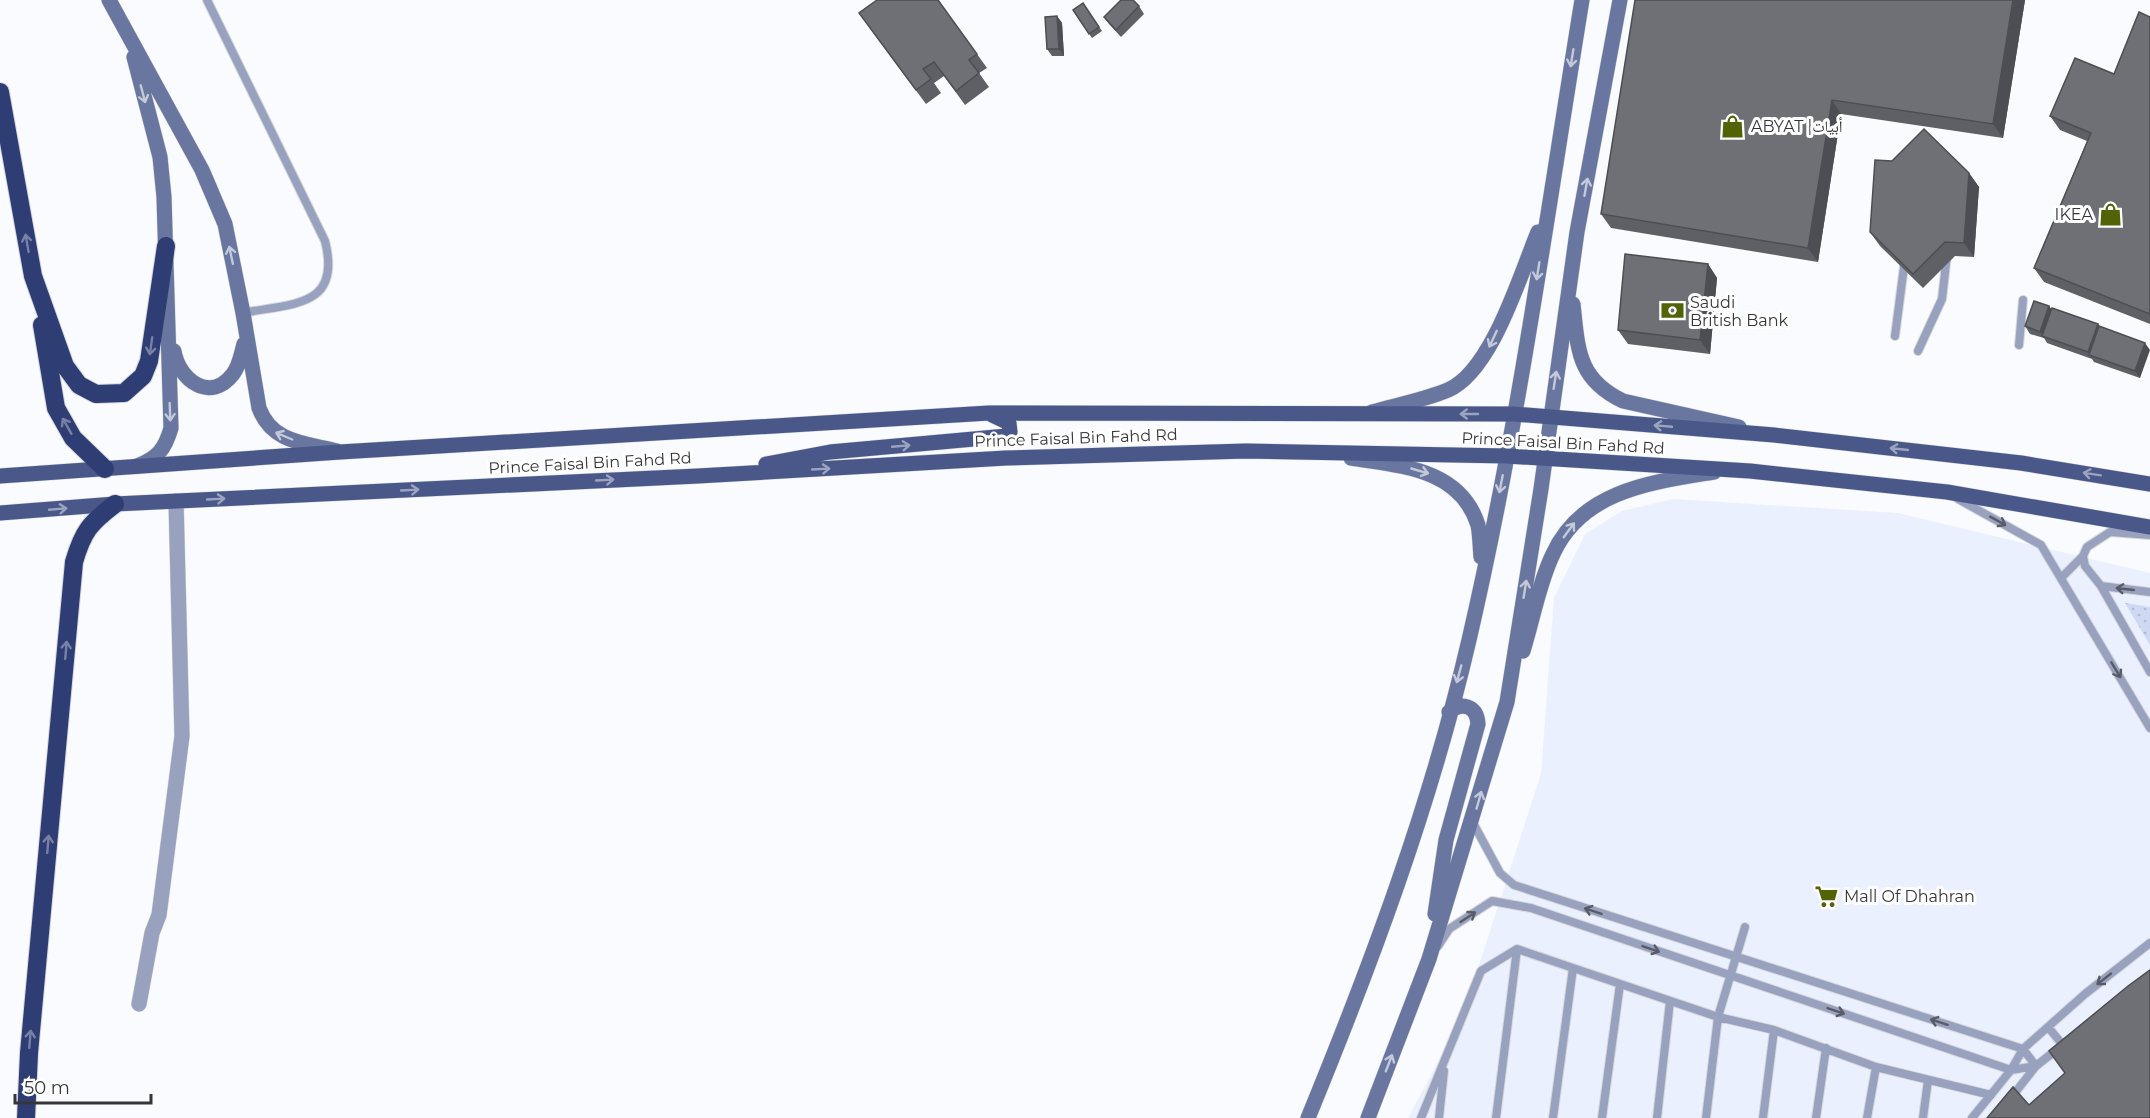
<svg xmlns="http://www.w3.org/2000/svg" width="2150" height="1118" font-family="Montserrat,'Noto Naskh Arabic',sans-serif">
<defs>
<pattern id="grass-dots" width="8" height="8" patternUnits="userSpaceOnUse" patternTransform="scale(1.5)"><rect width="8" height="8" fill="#d0d9f3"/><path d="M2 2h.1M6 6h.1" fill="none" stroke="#b3bbd1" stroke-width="1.8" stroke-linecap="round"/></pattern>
</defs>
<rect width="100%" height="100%" fill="#f9fbff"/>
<path fill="#ebf0fe" d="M1673,499L1898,513L2150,573V1118H1408L1462,1017L1541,774L1554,598L1585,534L1622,511Z"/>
<path fill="url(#grass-dots)" d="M2126,603L2150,607V645L2125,603Z"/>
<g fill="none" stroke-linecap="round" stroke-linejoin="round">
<defs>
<path id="lane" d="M207,0L325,241C342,308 292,303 243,313
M1895,336L1905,259
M2019,345L2023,300
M1918,351L1942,299L1947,255
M1958,499L2041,545L2150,728
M2150,535L2110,532L2087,547L2083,556L2085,566L2101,586L2150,672
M2061,578L2083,556
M2101,586L2150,592
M1472,821L1500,873L1514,885L2023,1049L2085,994L2150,943
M1438,946L1449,929L1492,901L1531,908L2011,1070L2036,1066L2060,1047
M2048,1027L2062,1044
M1421,1118L1481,971L1517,949L1718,1017L1745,927
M1439,1118L1444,1071
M1496,1118L1517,949
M1553,1118L1573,968
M1602,1118L1620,984
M1657,1118L1670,1001
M1706,1118L1718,1017L1774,1030L1876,1067L1991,1095
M1763,1118L1774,1030
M1816,1118L1826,1048
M1867,1118L1876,1067
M1923,1118L1928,1080
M1972,1118L2011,1070L2023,1049L2036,1066L2010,1099"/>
<path id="street" d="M139,1004L152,933L159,915L182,736L176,501"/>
<path id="secondary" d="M109,0L202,170L225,224L243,313L259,408C272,443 305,443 337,451
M134,57L160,157L164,197L171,428C165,449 158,458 137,466
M1573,304C1578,349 1577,379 1623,401L1739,427
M174,351C179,381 211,403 233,374C240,365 241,354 244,344
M1372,412C1397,405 1424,400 1448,390C1492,371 1520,275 1538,232
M1351,458C1400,466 1460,468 1478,525C1480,535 1480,547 1481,557
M1523,651C1533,619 1539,583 1553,554C1582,490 1653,482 1714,472
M1435,914L1446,840L1478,724C1477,706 1462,701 1449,712
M1308,1118C1372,962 1431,804 1469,640C1518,429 1547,214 1582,0
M1368,1118L1429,959L1507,702L1541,489L1577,232L1620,0"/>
<path id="primary" d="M766,464L830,452L1007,436L1010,432L1009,423L992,415
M0,476L340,452L989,413L1514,414L1774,435L2021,463L2150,484
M0,513L115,504L698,476L1006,458L1246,451L1507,456L1750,471L1947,492L2150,527"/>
<path id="highway" d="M0,92L33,276L65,366L79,385L96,394L124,393L143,376L149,361L166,246
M42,325L56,408L73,438L105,469
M26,1118L29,1053L74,562C83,531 90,523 115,504"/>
</defs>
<use href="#lane" stroke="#d6d8db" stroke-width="10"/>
<use href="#street" stroke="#d6d8db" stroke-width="16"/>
<use href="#secondary" stroke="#d6d8db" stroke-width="16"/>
<use href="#primary" stroke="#d6d8db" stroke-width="16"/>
<use href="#highway" stroke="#d6d8db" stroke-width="20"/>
<use href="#lane" stroke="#98a2bf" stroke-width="8"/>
<use href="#street" stroke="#98a2bf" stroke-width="15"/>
<use href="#secondary" stroke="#6977a0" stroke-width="15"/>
<use href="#primary" stroke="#495889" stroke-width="15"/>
<use href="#highway" stroke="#2f3d75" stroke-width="18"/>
</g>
<path fill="#5f6065" d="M2025,0L2003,138L1841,114L1818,262L1611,228L1601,214Z
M1083,3L1102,31L1092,38L1073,10Z
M1139,6L1144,14L1121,37L1109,24L1104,17Z
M1057,16L1062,23L1064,56H1052L1047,49Z
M2150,17V324L2044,282L2034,268L2087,141L2060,130L2050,116L2114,74Z
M869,27L977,54L987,68L979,73L989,87L965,105L944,76L934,83L941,93L926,104Z
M1969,173L1979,187L1974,257L1955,256L1923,288L1880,246L1870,232Z
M1708,264L1717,278L1710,354L1628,344L1618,330Z
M2049,306L2051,309L2098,324L2100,327L2145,343L2140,378L2094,362L2092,359L2047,343L2044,338L2030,334L2025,326Z"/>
<path fill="#4d4e53" d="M2013,0H2025L2003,138L1993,124Z
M1057,16L1062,23L1064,56L1059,49Z
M1832,100L1841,114L1818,262L1808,248Z
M1969,173L1979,187L1974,257L1964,243Z
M1708,264L1717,278L1710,354L1700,340Z
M2049,306L2054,313L2044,337L2040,332Z
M2098,324L2103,331L2090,355L2088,352Z
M2145,343L2150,350L2140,378L2135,371Z"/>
<path fill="#6e7076" stroke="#4d4e53" stroke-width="1.5" d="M877,0H938L977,54L969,60L979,73L956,91L934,62L923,69L931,79L916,90L859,13Z
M1121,0H1133L1139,6L1116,30L1104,17Z
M1635,0H2013L1993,124L1832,100L1808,248L1601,214Z
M1083,3L1099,27L1089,34L1073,10Z
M2139,12L2150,17V314L2034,268L2091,133L2050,116L2075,58L2114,74Z
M1057,16L1059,49H1047L1045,17Z
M1924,129L1969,173L1964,243L1945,242L1913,274L1870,232L1875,160L1892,161Z
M1625,254L1708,264L1700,340L1618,330Z
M2034,301L2049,306L2040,332L2025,326Z
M2052,308L2098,324L2088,352L2042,336Z
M2099,326L2145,343L2135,371L2089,355Z
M2150,970V1118H1987L2013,1087L2029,1105L2065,1073L2049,1051L2128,986Z"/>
<defs><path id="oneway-shaft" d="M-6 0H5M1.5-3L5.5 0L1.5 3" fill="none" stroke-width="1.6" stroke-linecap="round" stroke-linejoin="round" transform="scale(1.5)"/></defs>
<g stroke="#c3c9d9">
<use href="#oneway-shaft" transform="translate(1572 58) rotate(99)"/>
<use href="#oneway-shaft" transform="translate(143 94) rotate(75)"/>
<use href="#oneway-shaft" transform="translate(1586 187) rotate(-80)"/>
<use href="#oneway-shaft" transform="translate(231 255) rotate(-102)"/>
<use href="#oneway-shaft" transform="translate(1538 271) rotate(99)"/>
<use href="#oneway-shaft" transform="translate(1493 339) rotate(115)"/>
<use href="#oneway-shaft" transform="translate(1555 380) rotate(-81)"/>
<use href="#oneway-shaft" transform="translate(170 412) rotate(88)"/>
<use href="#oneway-shaft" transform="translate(284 436) rotate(-157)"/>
<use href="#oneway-shaft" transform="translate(1420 471) rotate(16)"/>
<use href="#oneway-shaft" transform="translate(1501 484) rotate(101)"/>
<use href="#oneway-shaft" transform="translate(1569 530) rotate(-54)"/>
<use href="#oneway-shaft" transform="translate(1525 589) rotate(-81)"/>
<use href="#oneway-shaft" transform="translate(1459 674) rotate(105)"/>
<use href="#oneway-shaft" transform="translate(1479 800) rotate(-74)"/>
<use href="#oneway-shaft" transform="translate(1389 1063) rotate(-69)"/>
</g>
<g stroke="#7881a5">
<use href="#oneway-shaft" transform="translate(27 243) rotate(-100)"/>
<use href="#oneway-shaft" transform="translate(151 346) rotate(98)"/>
<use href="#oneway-shaft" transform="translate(67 426) rotate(-120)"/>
<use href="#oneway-shaft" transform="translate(66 650) rotate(-85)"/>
<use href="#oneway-shaft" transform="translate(48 844) rotate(-85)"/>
<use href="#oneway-shaft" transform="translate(30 1039) rotate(-85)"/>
</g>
<g stroke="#9ba3be">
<use href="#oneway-shaft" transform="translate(1469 414) rotate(-180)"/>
<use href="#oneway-shaft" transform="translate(1663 426) rotate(-175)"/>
<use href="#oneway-shaft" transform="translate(901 446) rotate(-5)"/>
<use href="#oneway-shaft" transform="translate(1899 449) rotate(-174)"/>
<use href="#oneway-shaft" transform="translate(821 469) rotate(-3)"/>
<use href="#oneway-shaft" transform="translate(2092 474) rotate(-171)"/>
<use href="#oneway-shaft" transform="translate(605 480) rotate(-3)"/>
<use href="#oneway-shaft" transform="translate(410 490) rotate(-3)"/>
<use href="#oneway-shaft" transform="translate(216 499) rotate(-3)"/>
<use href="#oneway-shaft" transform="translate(58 509) rotate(-5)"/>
</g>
<g stroke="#585c68">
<use href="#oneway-shaft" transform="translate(1998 521) rotate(29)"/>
<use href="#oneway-shaft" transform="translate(2125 589) rotate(-174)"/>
<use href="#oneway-shaft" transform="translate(2116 670) rotate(59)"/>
<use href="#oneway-shaft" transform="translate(1593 911) rotate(-162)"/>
<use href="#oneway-shaft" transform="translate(1468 917) rotate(-33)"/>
<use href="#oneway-shaft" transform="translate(1651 949) rotate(19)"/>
<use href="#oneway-shaft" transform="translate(2104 979) rotate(142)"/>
<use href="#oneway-shaft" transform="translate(1836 1011) rotate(19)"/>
<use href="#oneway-shaft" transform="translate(1939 1022) rotate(-162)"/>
</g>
<defs>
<symbol id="shop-bare" viewBox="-9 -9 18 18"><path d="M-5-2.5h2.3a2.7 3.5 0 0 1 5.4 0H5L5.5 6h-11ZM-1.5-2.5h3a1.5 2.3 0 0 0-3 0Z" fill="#526206" stroke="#fff" stroke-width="2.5" paint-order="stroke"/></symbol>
<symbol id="bank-bare" viewBox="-9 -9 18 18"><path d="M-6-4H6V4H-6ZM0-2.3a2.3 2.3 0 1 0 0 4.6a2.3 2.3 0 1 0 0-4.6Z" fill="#526206" stroke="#fff" stroke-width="2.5" paint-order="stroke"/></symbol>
<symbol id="supermarket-bare" viewBox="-9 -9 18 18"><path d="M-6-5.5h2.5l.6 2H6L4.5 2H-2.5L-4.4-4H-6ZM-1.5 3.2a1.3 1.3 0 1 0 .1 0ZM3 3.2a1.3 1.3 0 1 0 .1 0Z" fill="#526206" stroke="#fff" stroke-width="2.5" paint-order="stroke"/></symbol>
</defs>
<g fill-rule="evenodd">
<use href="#shop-bare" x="1716" y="110" width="33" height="33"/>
<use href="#shop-bare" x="2094" y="198" width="33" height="33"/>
<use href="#bank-bare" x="1656" y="294" width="33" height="33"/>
<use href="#supermarket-bare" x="1810" y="880" width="33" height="33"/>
</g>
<g text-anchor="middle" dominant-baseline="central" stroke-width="6" stroke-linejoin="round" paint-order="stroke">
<g font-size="16" fill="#363639" stroke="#fff" text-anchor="start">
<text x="1751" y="126">ABYAT |أبيات</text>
<text x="2093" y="214" text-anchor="end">IKEA</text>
<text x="1690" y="302">Saudi<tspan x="1690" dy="18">British Bank</tspan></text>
<text x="1844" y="896">Mall Of Dhahran</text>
</g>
<g font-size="16" fill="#363639" stroke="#fff">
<text transform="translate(1076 438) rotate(-2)">Prince Faisal Bin Fahd Rd</text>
<text transform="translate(1563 443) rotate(3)">Prince Faisal Bin Fahd Rd</text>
<text transform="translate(590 463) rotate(-3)">Prince Faisal Bin Fahd Rd</text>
</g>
</g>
<path d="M15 1094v9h136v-9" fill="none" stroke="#363639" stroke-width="3"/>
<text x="24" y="1094" font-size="18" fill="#363639" stroke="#ffffff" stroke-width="4.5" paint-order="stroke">50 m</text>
</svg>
